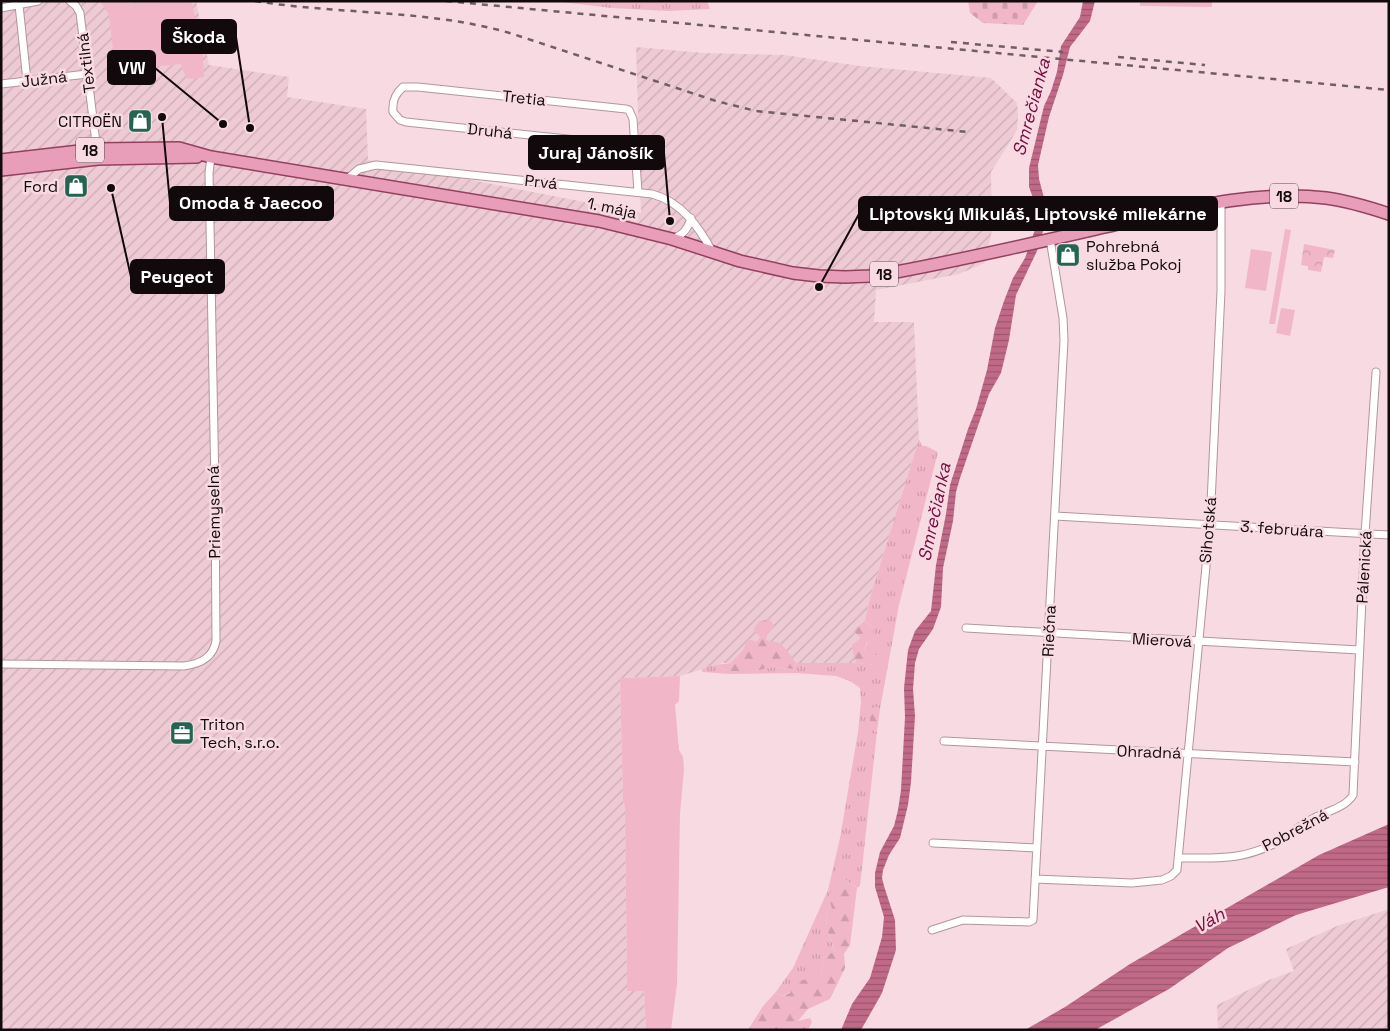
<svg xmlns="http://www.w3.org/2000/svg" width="1390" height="1031" font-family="'Space Grotesk',sans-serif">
<defs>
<pattern id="industrial-furrows" width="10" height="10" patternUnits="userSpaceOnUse" patternTransform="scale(1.25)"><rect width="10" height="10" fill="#eecad4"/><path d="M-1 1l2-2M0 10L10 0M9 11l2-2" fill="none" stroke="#cbacb5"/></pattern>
<pattern id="grass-tufts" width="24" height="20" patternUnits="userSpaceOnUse" patternTransform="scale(1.25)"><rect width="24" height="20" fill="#f1b7c8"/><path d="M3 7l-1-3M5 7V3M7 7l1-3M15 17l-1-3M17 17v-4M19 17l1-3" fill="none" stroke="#ce9cab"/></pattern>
<pattern id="forest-firs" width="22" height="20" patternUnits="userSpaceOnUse" patternTransform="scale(1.25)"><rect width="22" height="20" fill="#f1b7c8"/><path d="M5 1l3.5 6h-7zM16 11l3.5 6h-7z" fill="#ce9cab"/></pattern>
<pattern id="cemetery-stones" width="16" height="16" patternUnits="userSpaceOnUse" patternTransform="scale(1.25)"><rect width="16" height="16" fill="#f1b7c8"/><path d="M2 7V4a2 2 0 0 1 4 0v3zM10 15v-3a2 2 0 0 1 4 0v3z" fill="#ce9cab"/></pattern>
<pattern id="park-crowns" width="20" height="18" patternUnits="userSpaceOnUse" patternTransform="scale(1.25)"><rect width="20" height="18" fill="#f1b7c8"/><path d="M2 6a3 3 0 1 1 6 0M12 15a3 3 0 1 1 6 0" fill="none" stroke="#ce9cab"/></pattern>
<pattern id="water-rules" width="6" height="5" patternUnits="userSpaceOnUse" patternTransform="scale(1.25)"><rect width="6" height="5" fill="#c16a88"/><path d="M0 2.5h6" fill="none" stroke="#9b556e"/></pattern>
</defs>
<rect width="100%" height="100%" fill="#f8dae2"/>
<path fill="url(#industrial-furrows)" d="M1,1H196L209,65L289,77L287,97L366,109L368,160L641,213L636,47L704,53L784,55L860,66L991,78L1017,103L1018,116L1017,130L991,172L992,230L985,263L959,274L876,290L874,322H914L919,439L869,601L857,663H723L680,676L620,678L623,802L625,806L627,991H644L646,1030H1Z
M1389,909V1030H1218L1217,1005L1269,980L1294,971L1286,949L1337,926Z"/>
<path fill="url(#grass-tufts)" d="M554,1H707L710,9L668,11L611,8Z
M919,439L922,446H926L938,452L899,605L880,709L875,707L870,729L877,732L860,886L857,888L844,879L833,914L826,913L827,929L835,952L824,957L821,978L782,996L775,993L793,968L828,890L840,838L858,732L861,702L860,688L850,681L836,676L796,673L730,674L702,672V669L715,665L727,671H755L772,667L794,669L796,663H857L877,665L864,651L873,628L865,621L869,601Z"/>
<path fill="url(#forest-firs)" d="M769,619L775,627L768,632L766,640C770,642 774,641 779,643C783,644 792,658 796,663L794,669L772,667L755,671H727L715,665L731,663L743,650L748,639L757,642L760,637L753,630L758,622Z
M865,621L873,628L874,638L867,642L864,651L868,655H880L882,660L877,665L857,663L854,658L852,645L861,638L853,631Z
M875,707L880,709L877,732L870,729V709Z
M837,879H844L857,888L850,945L844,954L845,968L830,999L808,1009L798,1021L810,1018L812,1022L808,1030H748L763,1006L775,993L782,996L790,993L797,981L821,977L824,957L835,951L827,929L826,913H833L829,897Z"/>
<path fill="url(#cemetery-stones)" d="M968,1H1038L1023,25L983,23L970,13Z"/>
<path fill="url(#park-crowns)" d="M1304,244L1335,250L1333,258L1324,257L1321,272L1308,270V266L1301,265Z"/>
<path fill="#f1b7c8" d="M100,1H127L129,3L191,1L202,43L204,77L193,79L186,78L181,64L128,69L129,74L119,82L114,83L113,71L115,66L109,15Z
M1140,1H1212V7L1140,6Z
M1285,229L1291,230L1275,324H1269Z
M1251,249L1272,252L1266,291L1245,288Z
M1281,308L1295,310L1290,336L1276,333Z
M680,676L679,701L675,705L679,750L683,757L684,769L680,814L677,984L671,1030H646L644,991H627L625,806L623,802L620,678Z"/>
<path fill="url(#water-rules)" d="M1083,1H1095L1090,21L1070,47L1063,75L1049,117L1038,165L1039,179L1047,209V218L1037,251L1016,295L1009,340L1001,373L989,394L960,478L956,492L953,521L943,568L941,607L933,629L919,649L915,663L913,689L915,716L911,782L908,805L900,838L889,855L883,870L882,878L884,886L895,920L896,950L882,993L861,1030H841L852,1004L870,978L882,937L884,917L875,887V873L880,852L894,826L898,810L901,790L905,717L904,688L908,650L915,631L931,611L936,565L946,514L950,485L968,429L976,409L987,370L995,328L1004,301L1013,278L1025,258L1037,224L1039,214L1029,187V168L1044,106L1051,91L1057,72L1061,46L1080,17Z
M1389,824V887L1296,915L1228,948L1169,989L1095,1030H1025L1065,1007L1130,964L1319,855Z"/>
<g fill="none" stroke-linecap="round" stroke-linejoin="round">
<defs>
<path id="minor" d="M70,1L76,6L80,13L97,151
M19,5L27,81
M1,8L38,1
M1,84L87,74
M634,146L406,122L400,120L393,112C392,101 395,94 403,87H418L626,109L629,110L633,119L638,192
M347,179L359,169L376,165L652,194C682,202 699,227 713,253
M672,239C683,235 688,229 691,218
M1055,516L1389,535
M966,628L1359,650
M1,664L184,666C200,664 213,658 216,641L215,487L209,173L211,157
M944,741L1355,762
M933,843L1037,848
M1178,858C1216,858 1244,861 1279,841C1291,834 1301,824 1314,818C1327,811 1345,808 1353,795L1365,534L1376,372
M1035,879L1132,883L1162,880L1171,876L1177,870L1210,524L1221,291V202
M932,930L963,920L1029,922L1033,920L1064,340L1063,318L1050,239"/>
<path id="primary" d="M1,160L97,149L179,148L211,157L599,221L672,239L740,261L793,273L819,276L845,277L870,276L896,272C966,259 1035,243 1105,227C1177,211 1251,189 1326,198C1348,201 1368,207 1389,214
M1,170L98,159L197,157"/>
</defs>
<use href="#minor" stroke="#b1959d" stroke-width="9"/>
<use href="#primary" stroke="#93405f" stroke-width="14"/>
<use href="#minor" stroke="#fff" stroke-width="7"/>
<use href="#primary" stroke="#e89eb9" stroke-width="11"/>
<path stroke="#6f5e63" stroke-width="2.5" stroke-dasharray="6 6" stroke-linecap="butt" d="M255,1C341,15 430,9 513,34L716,101L756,111L968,132
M446,1L1389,90
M951,42L1063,52
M1118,57L1205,65"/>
</g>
<defs>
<symbol id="shop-square" viewBox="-11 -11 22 22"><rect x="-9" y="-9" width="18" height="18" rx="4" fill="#246452" stroke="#f8dae2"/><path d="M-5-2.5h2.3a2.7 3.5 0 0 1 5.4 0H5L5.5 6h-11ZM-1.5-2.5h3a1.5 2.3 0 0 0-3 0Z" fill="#fff"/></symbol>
<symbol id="office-square" viewBox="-11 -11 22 22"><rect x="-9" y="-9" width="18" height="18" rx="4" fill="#246452" stroke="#f8dae2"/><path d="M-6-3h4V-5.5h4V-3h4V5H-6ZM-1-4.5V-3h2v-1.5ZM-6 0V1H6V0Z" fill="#fff"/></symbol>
</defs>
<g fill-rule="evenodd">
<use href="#shop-square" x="126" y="107" width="28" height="28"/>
<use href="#shop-square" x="62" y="172" width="28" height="28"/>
<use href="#shop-square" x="1054" y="241" width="28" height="28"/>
<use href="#office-square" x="168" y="719" width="28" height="28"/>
</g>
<g text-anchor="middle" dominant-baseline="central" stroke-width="5" stroke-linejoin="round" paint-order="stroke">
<g fill="#f8dae2" stroke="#57484c" stroke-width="1">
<rect x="76" y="137.5" width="28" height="25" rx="4"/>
<rect x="1270" y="183.5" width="28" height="25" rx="4"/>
<rect x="870" y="261.5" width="28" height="25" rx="4"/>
</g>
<g font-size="15" font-weight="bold" fill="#12090c">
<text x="90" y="150">18</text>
<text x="1284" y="196">18</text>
<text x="884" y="274">18</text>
</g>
<g font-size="16" fill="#12090c" stroke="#f8dae2">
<text transform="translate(86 63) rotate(-97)">Textilná</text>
<text transform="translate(44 79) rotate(-7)">Južná</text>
<text transform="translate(524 98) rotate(6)">Tretia</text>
<text transform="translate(490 131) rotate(6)">Druhá</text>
<text transform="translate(541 182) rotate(6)">Prvá</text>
<text transform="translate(612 208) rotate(12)">1. mája</text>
<text transform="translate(214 512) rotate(-91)">Priemyselná</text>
<text transform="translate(1282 529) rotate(4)">3. februára</text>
<text transform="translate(1208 530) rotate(-85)">Sihotská</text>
<text transform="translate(1364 567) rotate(-87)">Pálenická</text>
<text transform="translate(1049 631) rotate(-87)">Riečna</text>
<text transform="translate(1162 640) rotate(3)">Mierová</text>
<text transform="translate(1149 752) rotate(2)">Ohradná</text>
<text transform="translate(1295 830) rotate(-28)">Pobrežná</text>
</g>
<g font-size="16" fill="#12090c" stroke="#f8dae2" text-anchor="end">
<text x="122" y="121">CITROËN</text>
<text x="58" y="186">Ford</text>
<text x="1086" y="246" text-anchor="start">Pohrebná<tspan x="1086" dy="18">služba Pokoj</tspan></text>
<text x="200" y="724" text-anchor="start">Triton<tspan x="200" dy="18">Tech, s.r.o.</tspan></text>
</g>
<g font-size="18" font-style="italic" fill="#780a40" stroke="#f8dae2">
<text transform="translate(1031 107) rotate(-75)">Smrečianka</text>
<text transform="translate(934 512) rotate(-78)">Smrečianka</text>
<text transform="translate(1209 920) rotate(-30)">Váh</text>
</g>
</g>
<path fill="none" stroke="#12090c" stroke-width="2" d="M250 128L236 37M223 124L155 68M670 221L664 153M162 117L170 203M819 287L859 214M111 188L131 277"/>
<g fill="#12090c" stroke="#f8dae2" stroke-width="2">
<circle cx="250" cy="128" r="5"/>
<circle cx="223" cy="124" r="5"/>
<circle cx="670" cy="221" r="5"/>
<circle cx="162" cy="117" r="5"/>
<circle cx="819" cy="287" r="5"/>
<circle cx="111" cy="188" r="5"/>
</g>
<g fill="#12090c" stroke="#12090c" stroke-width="2">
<rect x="162" y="20" width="74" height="33" rx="5"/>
<rect x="108" y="51" width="47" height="33" rx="5"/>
<rect x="529" y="136" width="135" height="33" rx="5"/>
<rect x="170" y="187" width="163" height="33" rx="5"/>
<rect x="859" y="197" width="358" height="33" rx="5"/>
<rect x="131" y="260" width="93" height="33" rx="5"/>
</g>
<g font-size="18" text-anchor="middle" font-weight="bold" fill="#fff">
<text x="199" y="43">Škoda</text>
<text x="132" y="74">VW</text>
<text x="596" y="159">Juraj Jánošík</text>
<text x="251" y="209">Omoda &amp; Jaecoo</text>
<text x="1038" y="220">Liptovský Mikuláš, Liptovské mliekárne</text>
<text x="177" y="283">Peugeot</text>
</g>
<rect width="1390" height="1031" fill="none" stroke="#12090c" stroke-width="5"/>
</svg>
